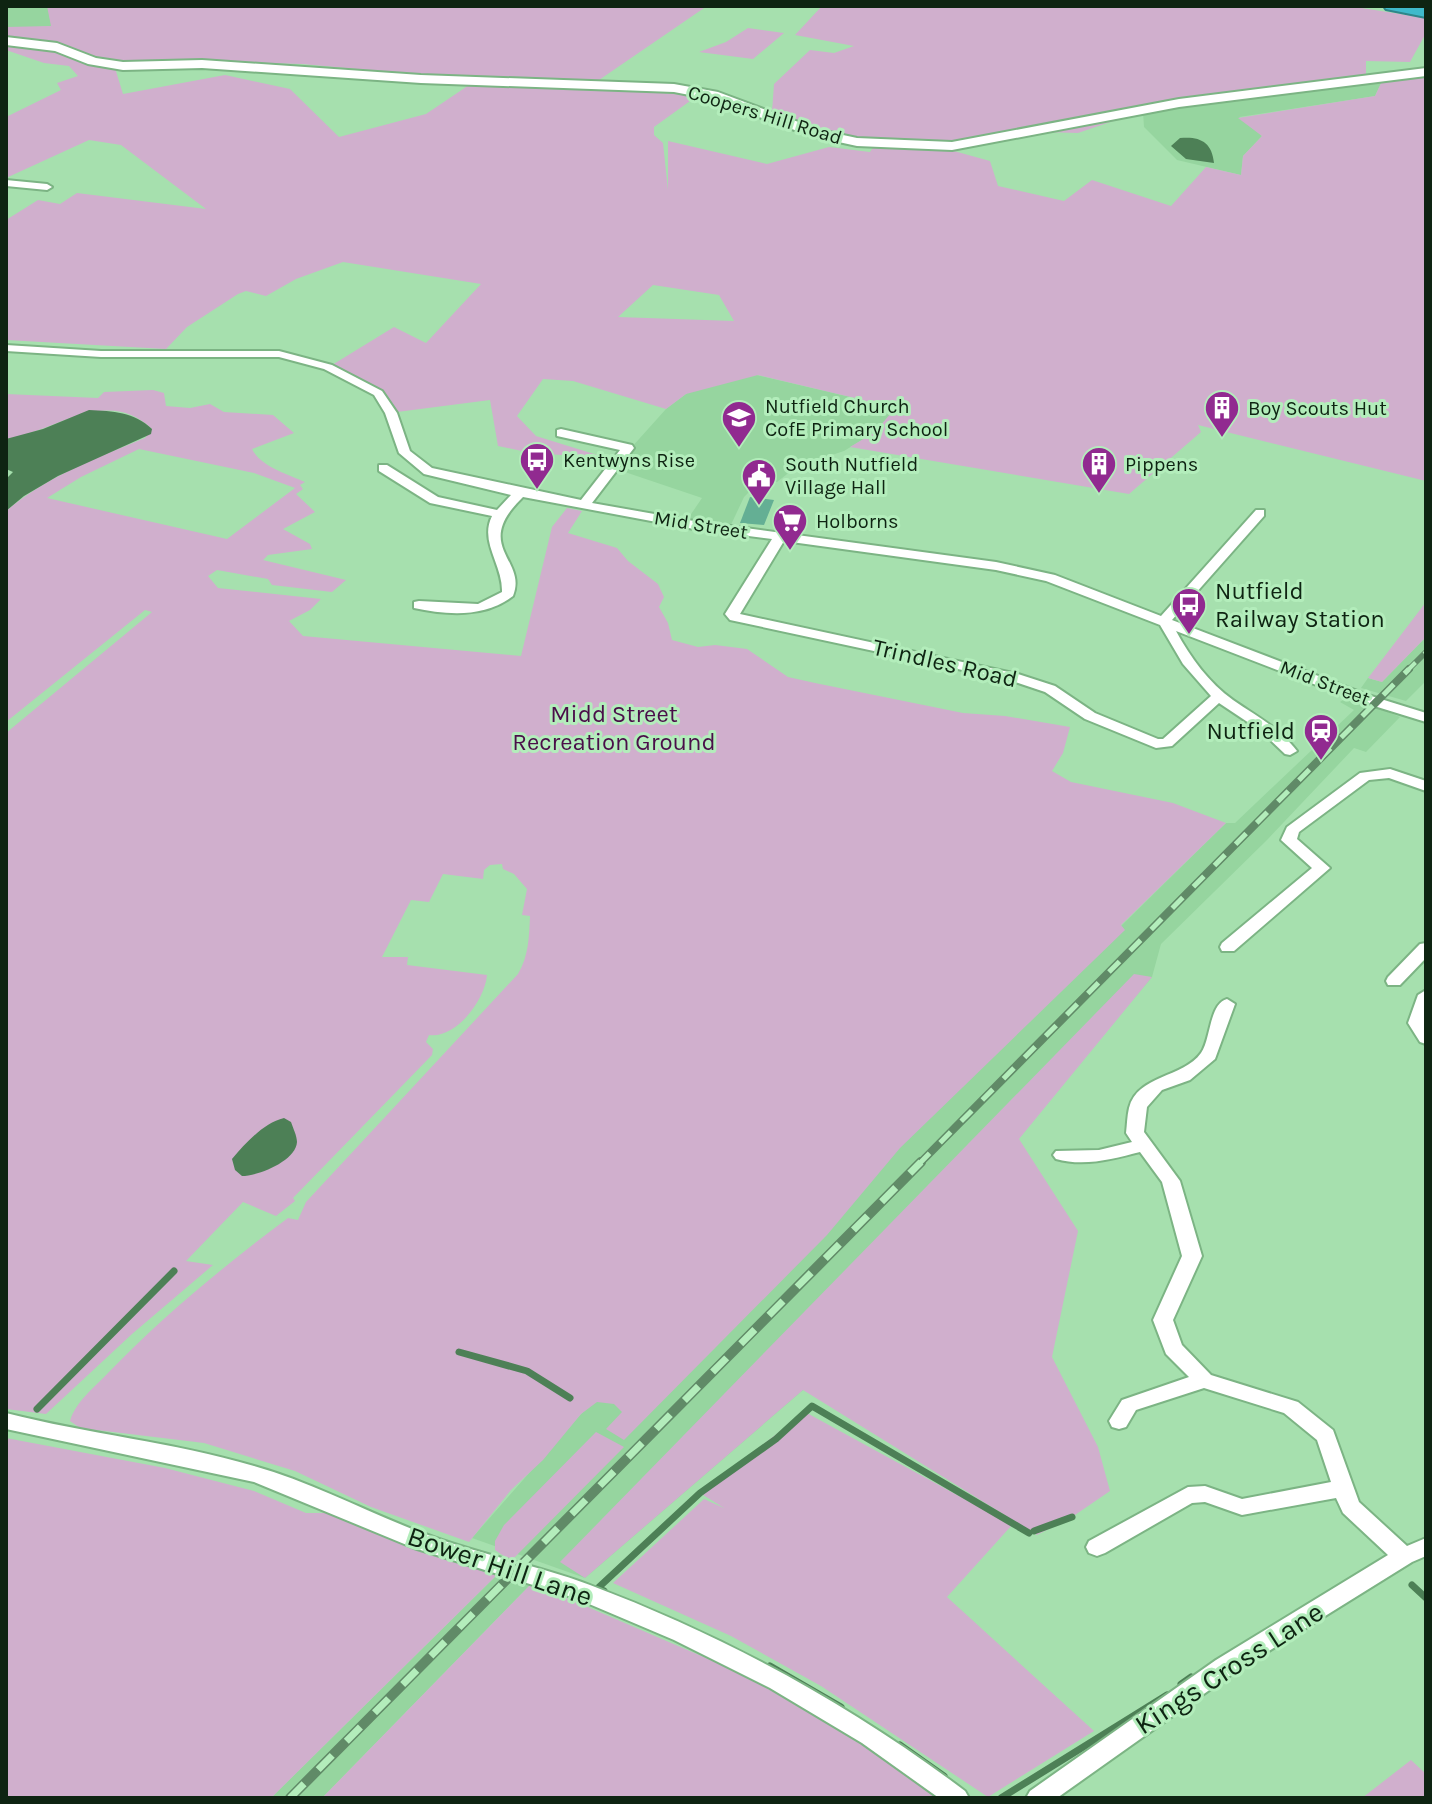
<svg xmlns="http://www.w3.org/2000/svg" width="1432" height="1804" font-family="Karla,sans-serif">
<rect width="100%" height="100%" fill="#a6e0ae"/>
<path fill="#96d59f" d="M6,6H56L51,26L11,29H6Z
M1382,81L1375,96L1239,117L1262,136L1243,156L1241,175L1177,160L1144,127L1143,112L1206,101Z
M722,367L859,399L892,413L875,432L844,451L796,467L777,482L758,483L744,497L729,529L685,523L702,498L613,468L666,409Z
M1426,637V681L1406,701L1361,688L1368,678L1382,682Z
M1349,696L1400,717L1366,752L1354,748L1266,841L1161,944L1152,977L803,1390L585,1578L472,1538L581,1414L1121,926L1226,823H1235L1354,710L1340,702Z
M502,1570L532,1583L322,1798H271Z"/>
<path fill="#d0afcd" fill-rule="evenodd" d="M47,6H707L599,80L423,75L302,64L181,61L113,63L93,59L59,43L6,39V27L51,26Z
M817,6H1349L1426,18V33L1410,62L1366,61V75L1169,102L1078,133L1011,131L954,143L871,141L834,134L772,112L774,84L810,50L834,53L854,46L795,35L821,7Z
M748,28L784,33L753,59L699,52L726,42Z
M6,42L49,48L115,68L123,94L225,75L290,89L339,137L426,114L472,83L604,88L697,96L654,127V135L663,143L668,190V141L767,164L829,147L870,152L874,146L943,148L990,161L998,186L1064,201L1092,180L1171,206L1206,167L1241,175L1243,156L1262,136L1238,118L1375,96L1382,81L1426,72V481L1198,425L1201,432L1129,494L850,447L875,432L891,413L859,399L758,375L686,394L666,409L573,381L543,379L517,416L536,436L607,458L531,453L498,446L490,400L397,412L383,392L332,365L394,327L426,343L481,284L343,262L296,279L266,296L246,291L238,294L187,327L166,349L6,340V220L38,200L60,204L77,193L206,209L121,145L89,140L6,178V117L61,90L57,83L78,76L69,66L44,63L6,50ZM653,285L719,295L734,321L618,317Z
M153,390L164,393L166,406L190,408L210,404L224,412L273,415L294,433L252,449C261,467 288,474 305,482L300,485L303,489L296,494L315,512L283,529L310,544L312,549L268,555L263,560L346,580L332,592L272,585L268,579L217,570L208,576L218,588L321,599L310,610L289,621L303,636L521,656L552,527L567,508L582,511L568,533L617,548L628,561L658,584L664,597L659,607L668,623L672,640L698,647L715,645L747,649L788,677L815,683L963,713L1005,716L1070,727L1063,753L1052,771L1071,782L1173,803L1226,823L1121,925L1125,930L900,1148L827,1235L624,1440L606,1429L622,1412L614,1404L597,1402L581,1414L543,1460L511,1490L469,1542L371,1507L295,1471L204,1443L80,1428L70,1421C76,1401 94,1388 108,1373C163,1316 225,1265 288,1218L298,1220L306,1202L518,974C529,955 529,937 530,916L522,915L527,889L514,874L503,869L502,864L490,865L484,870L483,879L443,874L429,902L411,900L382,957H408L407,965L487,975C485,1000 456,1039 429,1035L426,1042L433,1049L432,1055L293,1198L295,1201L276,1216L243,1202L186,1261L213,1265L132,1334L46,1414L6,1409V733L152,612L145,610L6,722V511C46,477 96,458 145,438L152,429C107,385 55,432 6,439V394L98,398L104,392ZM139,449L254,473L295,488L227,539L47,498L81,477Z
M1426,602V637L1382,682L1368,678Z
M1134,974L1152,977L1019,1139L1078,1231L1052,1357L1098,1447L1110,1491L1072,1517L1037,1535L803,1390L585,1578L560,1562Z
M805,1412L1012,1525L947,1597L1094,1731L988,1797L821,1686L731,1636L613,1583L704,1499L724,1508L700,1493Z
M596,1432L624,1447L511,1561L495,1550V1541L504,1525Z
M6,1438L165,1468L254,1491L306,1513H325L452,1562L502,1570L271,1798H6Z
M532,1583L771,1686L788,1691L942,1798H322Z
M1411,1760L1426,1774V1798H1362Z"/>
<path fill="#4d8056" d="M1180,138C1200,136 1212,142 1214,163L1186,159L1171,146Z
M89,410C113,411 134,412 152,429L151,434L58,476L24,496L6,511V479L13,472L6,469V439L43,429Z
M284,1118L291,1122C293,1128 297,1136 297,1142C296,1161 258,1176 242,1176L235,1170L232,1159C245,1144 263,1123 284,1118Z"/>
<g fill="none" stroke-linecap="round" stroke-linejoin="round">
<path stroke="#4d8056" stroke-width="7" d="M459,1352L527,1371L570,1398
M37,1409L174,1271
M1034,1531L1072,1517
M1412,1585L1426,1598
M604,1591L598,1588L700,1493L776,1439L812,1406L1029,1533
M770,1666L841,1707
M1181,1684L1191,1677
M900,1745L944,1776
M1001,1798L1167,1695"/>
</g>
<path fill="#64af94" d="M750,497L774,500L764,525L740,523Z"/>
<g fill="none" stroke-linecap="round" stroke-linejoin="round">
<defs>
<path id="street" d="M6,180L47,184L52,187L47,190L6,186Z
M6,345L101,351H279L332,365L382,391L397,413L410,451L432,468L581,500L620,450L557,436V430L561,429L632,445L634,448L592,503L694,521L996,562L1055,575L1161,616L1256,510H1264V516L1172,620L1368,695L1426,713V722L1358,701L1176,631C1190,657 1209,683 1233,700C1256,716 1280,728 1297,751L1290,755L1285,754L1261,731L1219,703L1172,746L1156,748L1085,719L1045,692L1009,680L730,620L725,614L772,539L694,529L523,497C471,547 528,559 513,596C485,618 447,615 414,608V602L419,601L478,604L502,592C503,565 479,542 492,516L430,503L379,471V465H387L438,497L497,510L511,495L424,474L399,453L385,413L374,395L324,369L279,357H101L6,351ZM784,541L996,570L1046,581L1160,625L1183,664L1211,696L1163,739H1158L1095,713L1055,686L1018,674L740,614Z
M1390,769L1426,781V791L1389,778L1369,780L1299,832L1297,839L1330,868L1234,951H1222L1220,947L1222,943L1312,868L1281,840L1287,827L1360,773Z
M1426,943V958L1400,985H1388L1386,981L1388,977L1420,944Z
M1426,990V1044L1420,1042L1408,1023L1418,995Z
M1227,999L1235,1004L1215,1059L1190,1080L1162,1090L1147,1107L1144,1132L1180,1181L1202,1256L1173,1320L1182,1345L1211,1375L1298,1402L1333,1430L1359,1502L1407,1546L1426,1538V1556L1412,1562L1232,1674L1057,1798H1026L1030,1791L1216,1660L1388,1555L1343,1513L1336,1498L1242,1515L1205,1502L1192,1503L1105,1553L1097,1556L1089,1553L1086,1547L1089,1541L1188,1487L1205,1486L1242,1499L1331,1482L1317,1440L1284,1413L1204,1388L1136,1410L1126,1427L1119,1429L1112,1427L1109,1421L1122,1400L1189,1377L1166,1354L1153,1320L1182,1256L1162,1182L1140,1152C1113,1159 1084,1167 1056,1159L1053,1155L1056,1151L1099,1150L1132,1142L1126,1133C1127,1125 1127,1116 1129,1108C1137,1075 1183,1078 1201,1053C1211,1039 1209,1004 1227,999Z
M6,1413C88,1434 173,1442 254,1466C315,1483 370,1514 428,1535C481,1555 537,1565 590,1585C725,1636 850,1704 965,1791L969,1798H939L862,1743L770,1688L674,1640L575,1598L414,1548L254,1482L6,1429Z"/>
<path id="secondary" d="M6,37L57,43L96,58L123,62L202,60L421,75L674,84L718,92L820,130L857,138L952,142L1179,99L1426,68V76L1179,107L952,150L857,146L811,136L710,99L674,92L421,83L202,68L123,70L88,64L55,51L6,45Z"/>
<path id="highway" d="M1384,6L1426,7V17L1386,9Z"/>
</defs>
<use href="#street" stroke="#7cb484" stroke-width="4"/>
<use href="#secondary" stroke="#7cb484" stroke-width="4"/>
<use href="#highway" stroke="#2e868a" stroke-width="4"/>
<use href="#street" fill="#fff" fill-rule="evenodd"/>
<use href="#secondary" fill="#fff" fill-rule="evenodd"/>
<use href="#highway" fill="#3fbacb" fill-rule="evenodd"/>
<defs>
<path id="rail-far2" d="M1407,671L1426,652"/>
<path id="rail-far1" d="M919,1164L1409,669"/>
<path id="rail" d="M290,1798L921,1162"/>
</defs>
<use href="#rail-far2" stroke="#608a67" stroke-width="6"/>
<use href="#rail-far1" stroke="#608a67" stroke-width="8"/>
<use href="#rail" stroke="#608a67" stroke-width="10"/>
<use href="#rail-far2" stroke="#b3edbb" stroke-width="4" stroke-dasharray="12" stroke-linecap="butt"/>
<use href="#rail-far1" stroke="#b3edbb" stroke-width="5" stroke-dasharray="15" stroke-linecap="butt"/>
<use href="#rail" stroke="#b3edbb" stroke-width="7" stroke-dasharray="20" stroke-linecap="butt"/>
</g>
<defs>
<symbol id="building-pin" viewBox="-11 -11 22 30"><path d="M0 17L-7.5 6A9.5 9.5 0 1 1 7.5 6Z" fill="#912a90" stroke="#b3edbb"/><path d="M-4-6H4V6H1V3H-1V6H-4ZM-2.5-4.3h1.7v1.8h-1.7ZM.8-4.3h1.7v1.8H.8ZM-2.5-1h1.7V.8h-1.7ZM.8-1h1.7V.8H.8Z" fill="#fff"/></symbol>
<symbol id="school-pin" viewBox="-11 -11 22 30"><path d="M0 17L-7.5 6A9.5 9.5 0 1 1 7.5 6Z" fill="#912a90" stroke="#b3edbb"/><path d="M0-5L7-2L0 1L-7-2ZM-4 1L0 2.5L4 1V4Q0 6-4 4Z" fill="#fff"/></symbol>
<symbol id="bus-pin" viewBox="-11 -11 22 30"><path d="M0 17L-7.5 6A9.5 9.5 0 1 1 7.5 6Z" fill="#912a90" stroke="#b3edbb"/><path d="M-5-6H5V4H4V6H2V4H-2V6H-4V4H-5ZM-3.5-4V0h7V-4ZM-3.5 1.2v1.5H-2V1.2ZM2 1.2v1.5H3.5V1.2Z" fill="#fff"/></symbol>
<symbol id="civic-pin" viewBox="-11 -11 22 30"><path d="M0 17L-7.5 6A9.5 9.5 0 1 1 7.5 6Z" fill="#912a90" stroke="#b3edbb"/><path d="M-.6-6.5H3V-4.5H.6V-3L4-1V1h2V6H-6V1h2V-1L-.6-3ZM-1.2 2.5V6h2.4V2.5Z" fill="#fff"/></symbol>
<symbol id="supermarket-pin" viewBox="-11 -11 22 30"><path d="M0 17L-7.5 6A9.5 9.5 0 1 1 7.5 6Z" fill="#912a90" stroke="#b3edbb"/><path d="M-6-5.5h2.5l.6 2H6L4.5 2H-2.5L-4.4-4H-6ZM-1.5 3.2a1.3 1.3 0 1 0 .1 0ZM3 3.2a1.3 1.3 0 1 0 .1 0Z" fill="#fff"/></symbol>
<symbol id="station-pin" viewBox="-11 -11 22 30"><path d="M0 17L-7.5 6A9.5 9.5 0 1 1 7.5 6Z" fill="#912a90" stroke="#b3edbb"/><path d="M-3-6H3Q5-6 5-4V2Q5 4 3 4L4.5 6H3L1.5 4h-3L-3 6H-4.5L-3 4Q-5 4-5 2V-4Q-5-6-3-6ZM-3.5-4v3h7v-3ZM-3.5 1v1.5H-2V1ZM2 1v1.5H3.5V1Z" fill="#fff"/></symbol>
</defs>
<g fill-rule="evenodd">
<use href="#building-pin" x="1202" y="388" width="40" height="54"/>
<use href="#school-pin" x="719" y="398" width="40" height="54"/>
<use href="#bus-pin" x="517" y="440" width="40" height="54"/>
<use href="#building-pin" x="1079" y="444" width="40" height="54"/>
<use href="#civic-pin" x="739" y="456" width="40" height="54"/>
<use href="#supermarket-pin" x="770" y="501" width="40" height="54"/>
<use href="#bus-pin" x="1169" y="585" width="40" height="54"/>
<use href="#station-pin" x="1301" y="711" width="40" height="54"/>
</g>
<g text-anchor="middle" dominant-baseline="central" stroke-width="6" stroke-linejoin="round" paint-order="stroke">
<g font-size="20" fill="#0e2412" stroke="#b3edbb">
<text transform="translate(765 115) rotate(17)">Coopers Hill Road</text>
<text transform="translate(701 525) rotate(9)">Mid Street</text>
<text transform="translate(1325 683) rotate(21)">Mid Street</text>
</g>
<g font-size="20" fill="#0e2412" stroke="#b3edbb" text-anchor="start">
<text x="765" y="406">Nutfield Church<tspan x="765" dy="23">CofE Primary School</tspan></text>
<text x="1248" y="408">Boy Scouts Hut</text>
<text x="563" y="460">Kentwyns Rise</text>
<text x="785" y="464">South Nutfield<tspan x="785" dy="23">Village Hall</tspan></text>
<text x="1125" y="464">Pippens</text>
<text x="816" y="521">Holborns</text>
</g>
<g font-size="24" fill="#0e2412" stroke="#b3edbb" text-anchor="start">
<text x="1215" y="591">Nutfield<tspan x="1215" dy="28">Railway Station</tspan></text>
<text x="1295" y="731" text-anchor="end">Nutfield</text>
</g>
<g font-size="24" fill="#0e2412" stroke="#b3edbb">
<text transform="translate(945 663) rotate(13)">Trindles Road</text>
</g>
<g font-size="24" fill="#4a0e49" stroke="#b3edbb">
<text x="614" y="714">Midd Street<tspan x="614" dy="28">Recreation Ground</tspan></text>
</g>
<g font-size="28" fill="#0e2412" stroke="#b3edbb">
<text transform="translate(500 1566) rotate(19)">Bower Hill Lane</text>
<text transform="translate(1229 1668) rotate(-33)">Kings Cross Lane</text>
</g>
</g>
<rect width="1432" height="1804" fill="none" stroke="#0e2412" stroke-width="16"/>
</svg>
